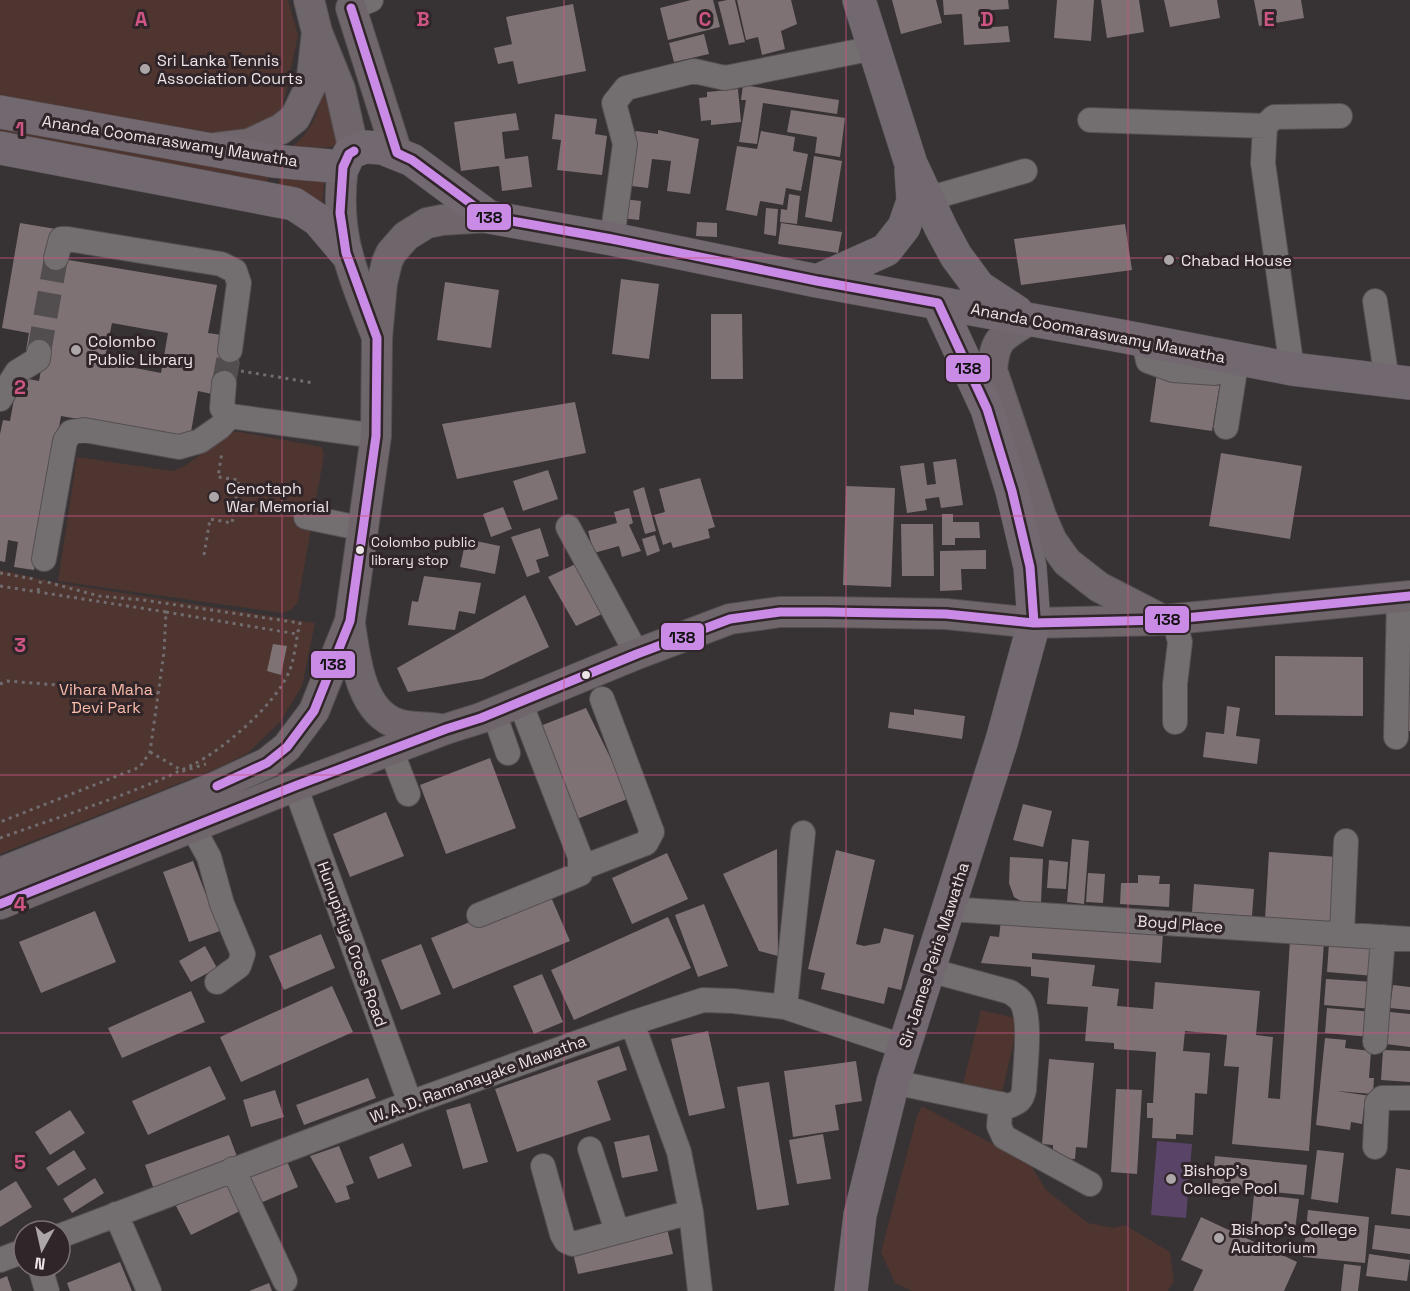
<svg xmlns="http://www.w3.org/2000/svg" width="1410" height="1291" font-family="'Space Grotesk',sans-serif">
<rect width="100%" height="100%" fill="#373234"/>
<path fill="#4f352f" d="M0,0H288L298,35L282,111L244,139L0,103Z
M322,87L341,146L288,150C310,134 320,114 322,87Z
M0,127L269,174L267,185L0,137Z
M327,175L324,183L322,207L278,186L280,176Z
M220,432H240L322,447L324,455L298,602L291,610L283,613L58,581L77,457L173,471C194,464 206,448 220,432Z
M0,570L58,583L315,623L302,686L280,722L248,753L218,768L0,854Z
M981,1010L1019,1019L1001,1097L962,1088Z
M922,1106L1030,1164L1046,1190L1088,1223L1114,1228L1125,1225L1170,1252L1174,1280L1168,1291H912L895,1283L881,1252L917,1116Z"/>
<path fill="#594367" d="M1157,1141L1192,1144L1186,1218L1151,1215Z"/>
<path fill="#7f7274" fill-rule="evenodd" d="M691,0H713L720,27L668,40L660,8Z
M727,0H735L745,42L729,45L718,2Z
M737,0H791L797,24L781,31L785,49L762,55L758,37L746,40Z
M892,0H936L942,23L901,34Z
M943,0H1008L1009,9L992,10L994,27L1008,26L1010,42L964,45L962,14L944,15Z
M1057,0H1094L1091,41L1054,38Z
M1101,0H1139L1144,32L1107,38Z
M1164,0H1217L1220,18L1170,27Z
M1254,0H1301L1304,18L1259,26Z
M573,4L586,71L518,84L513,61L498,64L494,48L512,44L506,17Z
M704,34L709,54L674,62L669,43Z
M743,85L839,100L837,114L763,103L757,144L739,142L746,100H741Z
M738,89L741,122L711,125V120L701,121L699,98L707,97V92Z
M791,110L845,118L840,157L815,153L817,137L787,132Z
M516,113L519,130L502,132L505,159L528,156L532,187L502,191L499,166L461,171L454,122Z
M555,114L597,119L595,134L607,136L602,175L557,170L561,140L552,139Z
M658,130L699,139L690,194L667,191L671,161L652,159L648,188L624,185L631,137L636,131L658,134Z
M761,131L795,137L793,151L808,154L801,191L786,188L783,205L760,201L757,216L726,210L737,146L757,149Z
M814,156L842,161L832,222L805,217Z
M789,194L800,196L797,224L780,222L781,209L787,210Z
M623,199L641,201L639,220L621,218Z
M766,208L778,209L776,236L764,234Z
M697,222L717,223V237L696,236Z
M20,223L56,229L51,257L217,285L208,333L222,335L240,352L234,385L212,394L198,391L190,438L61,416L34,570L14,567L18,542L8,540L5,562L0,561V434L3,420L10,421L18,377L39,381L44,353L26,350L29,333L2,328ZM112,323L168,333L161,373L104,362Z
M781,223L842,232L838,253L778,244Z
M1125,224L1132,270L1021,285L1014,239Z
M621,279L659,284L649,359L612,354Z
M445,282L499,290L491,348L437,340Z
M711,314H742L743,379H711Z
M1157,373L1220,382L1212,431L1150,422Z
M575,402L586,453L457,479L442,424Z
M1221,453L1302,466L1290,539L1209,526Z
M956,459L963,505L941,508L939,497L925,499L927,510L907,513L900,466L924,463L927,485L936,484L933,462Z
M548,470L558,499L523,511L513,481Z
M700,478L715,527L708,529L710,538L673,548L671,542L663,545L654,515L665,512L659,489Z
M846,486L895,488L891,587L843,585Z
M644,487L656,531L645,534L633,491Z
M503,507L512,529L491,537L483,514Z
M629,508L633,523L629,525L641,551L622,557L619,546L594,553L588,531L617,523L614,512Z
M942,514H953V522H979L980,538H955V545H942Z
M901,524H933L934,576H902Z
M540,528L549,556L536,560L540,572L527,577L511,537Z
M655,535L660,551L647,556L642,539Z
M466,539L500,546L495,574L460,567Z
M986,550V569H961L962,590L940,591V551Z
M582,561L602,614L576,626L548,577Z
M424,576L481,583L475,614L459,611L455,630L408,625L412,601L418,602Z
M525,595L549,647L482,679L408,692L397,668Z
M273,644L287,646L281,675L267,671Z
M1275,656L1363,657V716L1275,715Z
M1409,666H1410V731L1400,730Z
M1227,706L1240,708L1236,736L1260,739L1257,764L1203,757L1206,732L1224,734Z
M586,708L630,798L572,821L535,728Z
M914,709L965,716L962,739L888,728L890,712L914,715Z
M490,758L516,828L446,854L420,785Z
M1023,804L1052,811L1043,847L1013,840Z
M386,812L404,856L350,877L333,834Z
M1072,839L1089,841L1084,904L1067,902Z
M777,849L778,956L759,951L723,874Z
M836,850L875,860L856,944L864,946L880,943L884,928L914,935L901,990L888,987L884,1004L821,989L825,973L808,969Z
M1269,852L1337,857L1333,923L1265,919Z
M667,853L688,899L632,924L612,878Z
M1010,857L1043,859L1041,902L1021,901L1014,897L1009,883Z
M1049,860L1068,862L1066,889L1047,888Z
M193,861L220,931L189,942L163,872Z
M1088,873L1105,874L1103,903L1086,902Z
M1138,875L1160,876L1159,884H1170L1169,907L1120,904L1121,883H1138Z
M1194,884L1254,889L1252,916L1192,912Z
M548,890L570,941L453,989L431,938Z
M704,904L728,966L698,977L675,915Z
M95,911L116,962L41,993L19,942Z
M668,917L691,968L574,1020L551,970Z
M1001,920L1163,933L1161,963L1032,953V959L1095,965L1092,986L1119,989L1117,1006L1153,1009L1155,982L1260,991L1256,1035L1273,1037L1268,1098L1280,1099L1290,940L1324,942L1309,1151L1232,1144L1239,1067L1224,1066L1227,1035L1185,1031L1183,1051L1210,1053L1207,1094L1195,1093L1193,1135L1176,1134V1139L1152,1138L1153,1118H1147V1103H1153L1156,1052L1114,1049V1043L1085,1041L1088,1007L1047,1004L1049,978L1031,976V967L981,963L990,936L999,937Z
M321,934L335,968L284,990L269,956Z
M1329,943L1376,947L1374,976L1327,972Z
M421,944L441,994L401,1010L381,960Z
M205,946L217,968L191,982L179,961Z
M542,974L563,1022L534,1034L513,986Z
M1326,979L1375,982L1373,1009L1324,1005Z
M1393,985L1410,987V1010L1390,1008Z
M332,986L353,1032L241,1082L220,1037Z
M191,991L205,1022L122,1058L108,1028Z
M1327,1008L1373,1012L1371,1037L1325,1033Z
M1390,1012L1410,1014V1047L1386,1044Z
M708,1031L725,1108L689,1116L671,1039Z
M1325,1038L1346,1040L1345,1048L1371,1051L1369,1078H1374L1373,1094L1336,1091L1371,1096L1370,1107H1364L1362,1124L1351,1122L1350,1130L1316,1125Z
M619,1046L627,1070L597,1081L611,1120L517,1152L495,1089Z
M1383,1050L1410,1051V1082L1381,1080Z
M1049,1059L1094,1063L1087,1148L1076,1147L1075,1159L1053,1158V1145L1042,1144Z
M856,1061L862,1101L835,1105L839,1130L793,1137L784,1071Z
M210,1066L226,1099L148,1135L132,1101Z
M368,1078L376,1098L304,1125L296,1105Z
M769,1082L789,1205L757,1210L737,1087Z
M1116,1089L1142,1090L1137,1174L1111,1172Z
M275,1090L284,1117L251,1127L243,1100Z
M470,1103L488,1162L463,1169L446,1110Z
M70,1110L85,1133L50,1155L35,1132Z
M823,1134L831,1179L797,1184L789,1140Z
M229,1135L239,1162L155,1192L145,1165Z
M649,1135L658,1171L622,1178L614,1142Z
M403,1143L412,1166L378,1179L369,1157Z
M339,1146L354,1183L346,1186L350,1199L336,1203L310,1156Z
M74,1150L86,1169L58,1186L46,1168Z
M1317,1150L1344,1153L1338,1203L1311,1199Z
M1215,1156L1307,1165L1304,1195L1212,1186Z
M286,1159L298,1187L258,1204L246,1176Z
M1396,1168L1410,1170V1216L1391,1214Z
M95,1178L104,1193L72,1213L63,1199Z
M16,1181L32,1207L0,1227V1191Z
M225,1182L240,1211L191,1235L176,1206Z
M1254,1194L1299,1199L1295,1230L1251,1224Z
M1308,1210L1369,1217L1365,1263L1303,1257Z
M1201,1217L1297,1262L1284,1291H1193L1203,1270L1181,1260Z
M666,1224L673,1254L578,1274L571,1245Z
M1375,1225L1410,1229V1254L1372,1249Z
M1369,1254L1410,1260L1407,1281L1366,1276Z
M120,1262L132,1291H70L67,1283Z
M1344,1264L1361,1266L1358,1291H1341Z
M7,1276L12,1291H0V1279Z
M269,1283L272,1291H249Z"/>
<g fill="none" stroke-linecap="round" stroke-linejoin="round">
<path stroke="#524d4f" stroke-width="24" stroke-dasharray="24 12" stroke-linecap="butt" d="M39,352L56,258
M224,383L230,350"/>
<defs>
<path id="minor" d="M351,8L371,0
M1090,120L1265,126
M927,199L1025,171
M612,239L625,144L614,103L626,88L694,71L725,78L874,48
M56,258L61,239H68L221,264L235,271L239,283L230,350
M1375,301L1387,380
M1144,341L1148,361L1173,370L1215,373L1223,367L1225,357
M1292,369L1263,163L1265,126L1274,117L1340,116
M224,383L222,408L230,416
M0,399L17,372L38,359L39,352
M1226,427L1237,358
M306,517L364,529
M568,527L637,654
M44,559L65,441L71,432L84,430L179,447L200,441L220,427L230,416L376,436
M1174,619L1180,642L1175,684V722
M494,713L508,753
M1396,737L1399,597
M391,750L408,794
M295,786L410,1103
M193,828L209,857L222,904L243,954L239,966L217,982
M581,868L646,843L652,832L602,699
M949,909L1410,939
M479,915L580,874V857L520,702
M1342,934L1346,841
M785,1007L803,833
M632,1023L679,1152L691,1212L700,1291
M1375,1042L1383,937
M893,1082L1009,1106C1019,1102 1022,1100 1024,1090C1025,1068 1031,1024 1023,1005C1021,999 1016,996 1010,992L929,970
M1001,1104L999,1126L1004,1137L1090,1184
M1375,1147L1377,1103L1382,1098H1410
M590,1149L617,1231
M543,1166L562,1234L566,1241L573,1244L691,1212
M233,1169L285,1281
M116,1214L149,1291
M60,1236L410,1103L632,1023L703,1000L733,1001L785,1007L905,1047
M0,1260L24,1251
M40,1267L47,1291"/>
<path id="major" d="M309,0L317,32L340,89L354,151
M351,8L397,153
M216,148L249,144L281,129L295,118L311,85L317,32
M343,167C334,233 352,272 375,332
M1029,320C1002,337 995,337 992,370L1041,516L1052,541L1067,562L1099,587L1161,619
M350,624C355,657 360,712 398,724C411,728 427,727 440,729
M0,873L215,787L267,763L287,747L314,711L350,621L376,436L377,338L382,283L387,262L391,253L406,236L427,223L442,220L489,217
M0,904L295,786L446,729L481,718L637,654L730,619L780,612H827L946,614L1034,623L1164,620L1410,596"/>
<path id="highway" d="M859,0L911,164L941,228L956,256L979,287L1017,312
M0,112L273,161L343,167L349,154L354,151L365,147L382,148L412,160L489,217L612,239L817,281L1121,336L1292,369L1410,383
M0,148L294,204L318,220L346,253
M817,281L886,250L904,227L913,201L911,170
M851,1291L860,1215L893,1082L1002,740L1034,623L1030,567L1012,491L987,409L938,303"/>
</defs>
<use href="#minor" stroke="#544f51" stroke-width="26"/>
<use href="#major" stroke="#544f51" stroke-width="32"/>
<use href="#highway" stroke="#544f51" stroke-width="34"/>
<path stroke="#716c6e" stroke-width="3" stroke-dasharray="3 4.5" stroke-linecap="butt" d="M241,371L314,383
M235,505L287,514
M204,555L210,519L232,523L239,480L218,477L222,452
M0,573L34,579
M0,586L166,612L164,652L150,752L140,767L0,822
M38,591L41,579
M166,612L297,634
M0,684L7,681L158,693
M150,752L183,771L206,764
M0,838C64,815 131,795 192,765C223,750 275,705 289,672C295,658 296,638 300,623L143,600L99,596L43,581"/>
<use href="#minor" stroke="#736e70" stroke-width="24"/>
<use href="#major" stroke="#6f666b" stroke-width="30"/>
<use href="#highway" stroke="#726870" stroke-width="33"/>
<defs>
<path id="bus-1" d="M351,8L397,153L412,160L489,217L612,239L817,281L938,303L987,409L1012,491L1030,567L1034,623
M217,786L267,763L287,747L314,711L350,621L376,436L377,338L346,253L340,213L343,167L349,154L354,151
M0,904L295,786L446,729L481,718L637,654L730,619L780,612H827L946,614L1034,623L1164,620L1410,596"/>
</defs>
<use href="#bus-1" stroke="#302529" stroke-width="14"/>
<use href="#bus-1" stroke="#ca8be6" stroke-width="9"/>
</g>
<path fill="none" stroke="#cf5585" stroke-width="1.5" stroke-opacity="0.55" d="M282,0V1291M564,0V1291M846,0V1291M1128,0V1291M0,258H1410M0,516H1410M0,775H1410M0,1033H1410"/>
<g fill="#ada6a8" stroke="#302529" stroke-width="2">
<circle cx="145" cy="69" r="6"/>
<circle cx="1169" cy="260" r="6"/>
<circle cx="76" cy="350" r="6"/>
<circle cx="214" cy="497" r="6"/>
<circle cx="1171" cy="1179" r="6"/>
<circle cx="1219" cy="1238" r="6"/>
</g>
<g fill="#ece4e7" stroke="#302529" stroke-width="2">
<circle cx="360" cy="550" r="5"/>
<circle cx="586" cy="675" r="5"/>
</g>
<g text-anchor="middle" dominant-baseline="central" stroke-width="6" stroke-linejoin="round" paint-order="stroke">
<g font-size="14" fill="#ece4e7" stroke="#302529" text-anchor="start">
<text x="371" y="542">Colombo public<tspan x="371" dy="18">library stop</tspan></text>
</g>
<g font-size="16" fill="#ece4e7" stroke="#302529" text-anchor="start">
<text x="157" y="60">Sri Lanka Tennis<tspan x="157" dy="18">Association Courts</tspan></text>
<text x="1181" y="260">Chabad House</text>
<text x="88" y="341">Colombo<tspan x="88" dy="18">Public Library</tspan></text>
<text x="226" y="488">Cenotaph<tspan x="226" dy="18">War Memorial</tspan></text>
<text x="1183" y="1170">Bishop's<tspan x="1183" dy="18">College Pool</tspan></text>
<text x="1231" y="1229">Bishop's College<tspan x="1231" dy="18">Auditorium</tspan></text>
</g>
<g font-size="16" fill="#ece4e7" stroke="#302529">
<text transform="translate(170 141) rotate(9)">Ananda Coomaraswamy Mawatha</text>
<text transform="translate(1098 333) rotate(11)">Ananda Coomaraswamy Mawatha</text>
<text transform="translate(1180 924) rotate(4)">Boyd Place</text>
<text transform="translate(352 944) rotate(70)">Hunupitiya Cross Road</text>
<text transform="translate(934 955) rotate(-72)">Sir James Peiris Mawatha</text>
<text transform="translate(478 1079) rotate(-20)">W. A. D. Ramanayake Mawatha</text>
</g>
<g font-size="16" fill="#f9baa9" stroke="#302529">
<text x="106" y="689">Vihara Maha<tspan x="106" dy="18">Devi Park</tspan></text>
</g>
</g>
<g font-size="20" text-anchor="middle" font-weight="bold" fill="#cf5585" stroke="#302529" stroke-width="6" stroke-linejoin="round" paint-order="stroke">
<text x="141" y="26">A</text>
<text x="423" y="26">B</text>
<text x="705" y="26">C</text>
<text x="987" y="26">D</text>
<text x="1269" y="26">E</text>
<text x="20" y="136">1</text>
<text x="20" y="394">2</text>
<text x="20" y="652">3</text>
<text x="20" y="911">4</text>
<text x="20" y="1169">5</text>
</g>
<g stroke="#302529" stroke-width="2">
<rect x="466" y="203" width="46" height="28" rx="6" fill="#ca8be6"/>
<rect x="945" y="354" width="46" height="29" rx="6" fill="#ca8be6"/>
<rect x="1144" y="605" width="46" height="29" rx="6" fill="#ca8be6"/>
<rect x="660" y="622" width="45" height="29" rx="6" fill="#ca8be6"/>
<rect x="310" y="650" width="46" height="29" rx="6" fill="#ca8be6"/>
</g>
<g font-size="16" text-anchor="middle" font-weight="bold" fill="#111">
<text x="489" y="223">138</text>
<text x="968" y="374">138</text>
<text x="1167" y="625">138</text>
<text x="682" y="643">138</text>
<text x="333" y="670">138</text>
</g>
<g transform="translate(42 1249) rotate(188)"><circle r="28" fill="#302529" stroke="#7b7175" stroke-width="1.5"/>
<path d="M0-4.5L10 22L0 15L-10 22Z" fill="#ada6a8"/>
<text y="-9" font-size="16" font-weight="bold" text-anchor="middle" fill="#ece4e7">N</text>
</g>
</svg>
